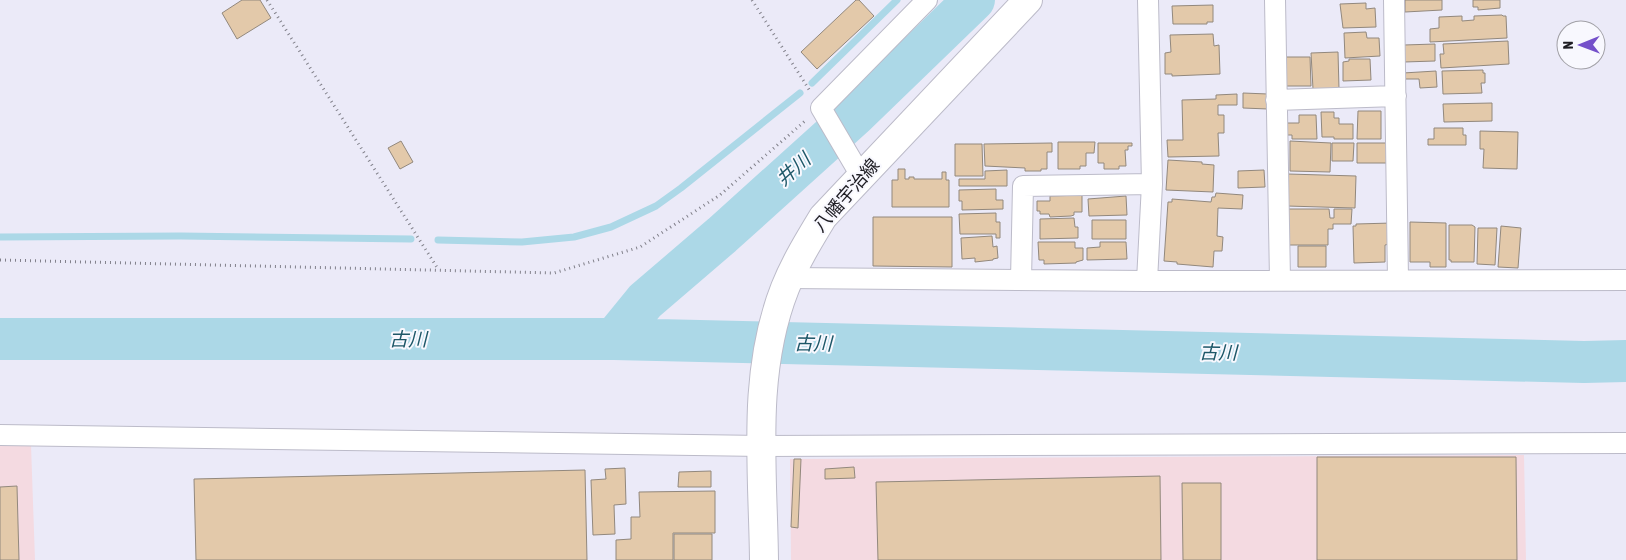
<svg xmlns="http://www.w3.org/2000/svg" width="1626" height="560" font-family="'Asap Condensed','Noto Sans JP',sans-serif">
<rect width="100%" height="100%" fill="#ebeaf8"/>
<path fill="#f4dae1" d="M0,444L31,445L35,560H0Z
M1524,455L1526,560H791L790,459Z"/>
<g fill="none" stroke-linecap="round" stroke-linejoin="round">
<path stroke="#acd8e7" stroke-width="7" d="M812,83L897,0
M0,237L181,236L411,239
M438,240L522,242L574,237L611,227L656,206L681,188L800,93"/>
<path stroke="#acd8e7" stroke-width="42" d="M0,339H614L1584,362L1626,361
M614,339L645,301L722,235L855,115L974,0"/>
</g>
<path fill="#e3c9aa" stroke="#92887d" d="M242,0H260L271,18L237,39L222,13Z
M856,0H859L874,16L817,69L801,52Z
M1405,0H1442V10L1405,12Z
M1473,0H1500V8L1478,10V7H1473Z
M1366,3V9L1375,8L1376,27L1343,28L1340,4Z
M1213,5V22H1207V24H1173L1172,6Z
M1502,15L1503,16H1506L1507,38L1430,42V29L1439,28V17L1462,16V21L1474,20V16Z
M1366,32L1367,38H1379L1380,56L1345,58L1344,33Z
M1213,34L1214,46L1219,45L1220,74L1172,76V74H1165V53L1171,52L1170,35Z
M1508,41L1509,64L1441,68L1440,54H1444L1443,44Z
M1435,44V61L1404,62V45Z
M1338,52L1339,89H1313L1311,53Z
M1285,57H1310L1311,86H1286Z
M1349,59H1370L1371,80L1343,81V62L1349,61Z
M1483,70V73H1485V83H1481L1482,93L1443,94L1442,71Z
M1436,71L1437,87L1420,88L1419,79H1403V73Z
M1243,93L1268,94V109L1243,108Z
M1237,94V105H1218V115H1224V133H1218L1219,156L1168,157L1167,140H1183L1182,100L1216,99V95Z
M1492,103V121L1444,122L1443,104Z
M1358,111H1381V139H1357Z
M1321,112H1334V118H1339V124H1353V139H1334V137H1322Z
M1299,115H1316L1317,139H1292V135H1287V123H1299Z
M1434,128H1463V135H1466V145H1428V139H1434Z
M1480,131L1518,132L1517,169L1483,168L1484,149H1480Z
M401,141L413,162L400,169L388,148Z
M1290,141L1331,143L1330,172L1290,171Z
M1058,142H1095L1094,153H1086V166H1080V169H1058Z
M1052,143V152H1047V169H1041V171H1025V168L985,166L984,144Z
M1098,143H1132V146H1128V150H1125L1126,166H1119V169H1104V163H1098Z
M1332,143H1354L1353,161H1332Z
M1357,143H1392V163H1357Z
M955,144H982L983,176H955Z
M1168,160L1202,162V164L1214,165L1213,192L1166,190Z
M898,169H905V179H909V177H914V179H942V172H946V180H949V207H892V180H898Z
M1007,170V186H959V179H985V171Z
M1264,170L1265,187L1238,188V171Z
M1288,174L1356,176L1355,208L1287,206Z
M996,189V200H1003V209L962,210V201H959V190Z
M1216,193L1243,195L1242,209L1218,208L1217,236L1223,237L1222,251H1214L1213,267L1177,264V262L1164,261L1168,202H1172V199L1211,202L1212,197H1215Z
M1082,195V212H1074V215L1071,216L1050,217L1049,214H1040V211H1037V201H1050V196Z
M1126,196L1127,215L1089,216L1088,199Z
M1288,209H1329L1330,218H1334V209H1352L1351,224H1333V229H1328V245H1288Z
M996,213V222H1000V238H996V234H960L959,214Z
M873,217H952V267L873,266Z
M1074,218L1075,227H1078V238L1040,239V219Z
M1092,220H1126V239H1092Z
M1410,222L1446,223V267H1430V262H1410Z
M1392,223L1389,244L1385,245V262L1354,263L1353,226H1356V224Z
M1449,225H1472L1475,227L1474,262H1451V260H1449Z
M1501,226L1521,228L1518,268L1498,267Z
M1478,228H1497L1495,265L1477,264Z
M992,236L993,247L997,246L998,258L993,259V260L975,262V258L962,259L961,238Z
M1038,242H1075V248H1083V260L1076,262V263L1044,264V260H1039Z
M1100,242H1126L1127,259L1087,260V248L1100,247Z
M1298,246H1326V267H1298Z
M1317,457H1516L1517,560H1317Z
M794,459H801L798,528L791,527Z
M854,467L855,478L825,479V469Z
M625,468L626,504L614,505L615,534L593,535L591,480L606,479L605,469Z
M585,470L587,560H196L194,479Z
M711,471V487H678L679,472Z
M1160,476L1161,560H878L876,482Z
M1182,483H1221V560H1183Z
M17,486L19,560H0V487Z
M715,491V533H673V560H616V540L631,539V517H640L639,492Z
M674,534H712V560H674Z"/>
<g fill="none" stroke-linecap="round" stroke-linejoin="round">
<defs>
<path id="street" d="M1275,0L1280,280
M1394,0L1398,280
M1276,100L1396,96
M861,176L821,108L927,0
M789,278L1147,281L1626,280
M1021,280L1023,186L1152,184
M1147,281L1152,184L1148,0
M0,435L762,446L1626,443"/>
<path id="primary" d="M764,560C763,469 751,374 785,288C795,263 809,240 823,217L1028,0"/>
</defs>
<use href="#street" stroke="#bcbbc9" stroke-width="22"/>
<use href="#primary" stroke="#bcbbc9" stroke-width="30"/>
<path stroke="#81808a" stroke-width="3" stroke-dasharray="1 4" stroke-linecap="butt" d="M267,0L438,269
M752,0L810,91
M0,260L554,273L640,247L720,195L805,121"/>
<use href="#street" stroke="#fff" stroke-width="20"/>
<use href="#primary" stroke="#fff" stroke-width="28"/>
</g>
<g text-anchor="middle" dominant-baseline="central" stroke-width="4" stroke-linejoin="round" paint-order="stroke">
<g font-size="18" fill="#1e1d23" stroke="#f8f8fe">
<text transform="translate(846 195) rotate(-49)">八幡宇治線</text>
</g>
<g font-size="19" font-style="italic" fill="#1d5768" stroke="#f8f8fe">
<text transform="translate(793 169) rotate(-42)">井川</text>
<text x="408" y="339">古川</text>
<text transform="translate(813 343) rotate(1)">古川</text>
<text transform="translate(1218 352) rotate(1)">古川</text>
</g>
</g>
<g transform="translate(1581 45) rotate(269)"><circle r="24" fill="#f8f8fe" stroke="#a1a0a6"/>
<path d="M0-4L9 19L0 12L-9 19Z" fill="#7450ca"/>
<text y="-8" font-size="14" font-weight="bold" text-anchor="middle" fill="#1e1d23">N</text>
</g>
</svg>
